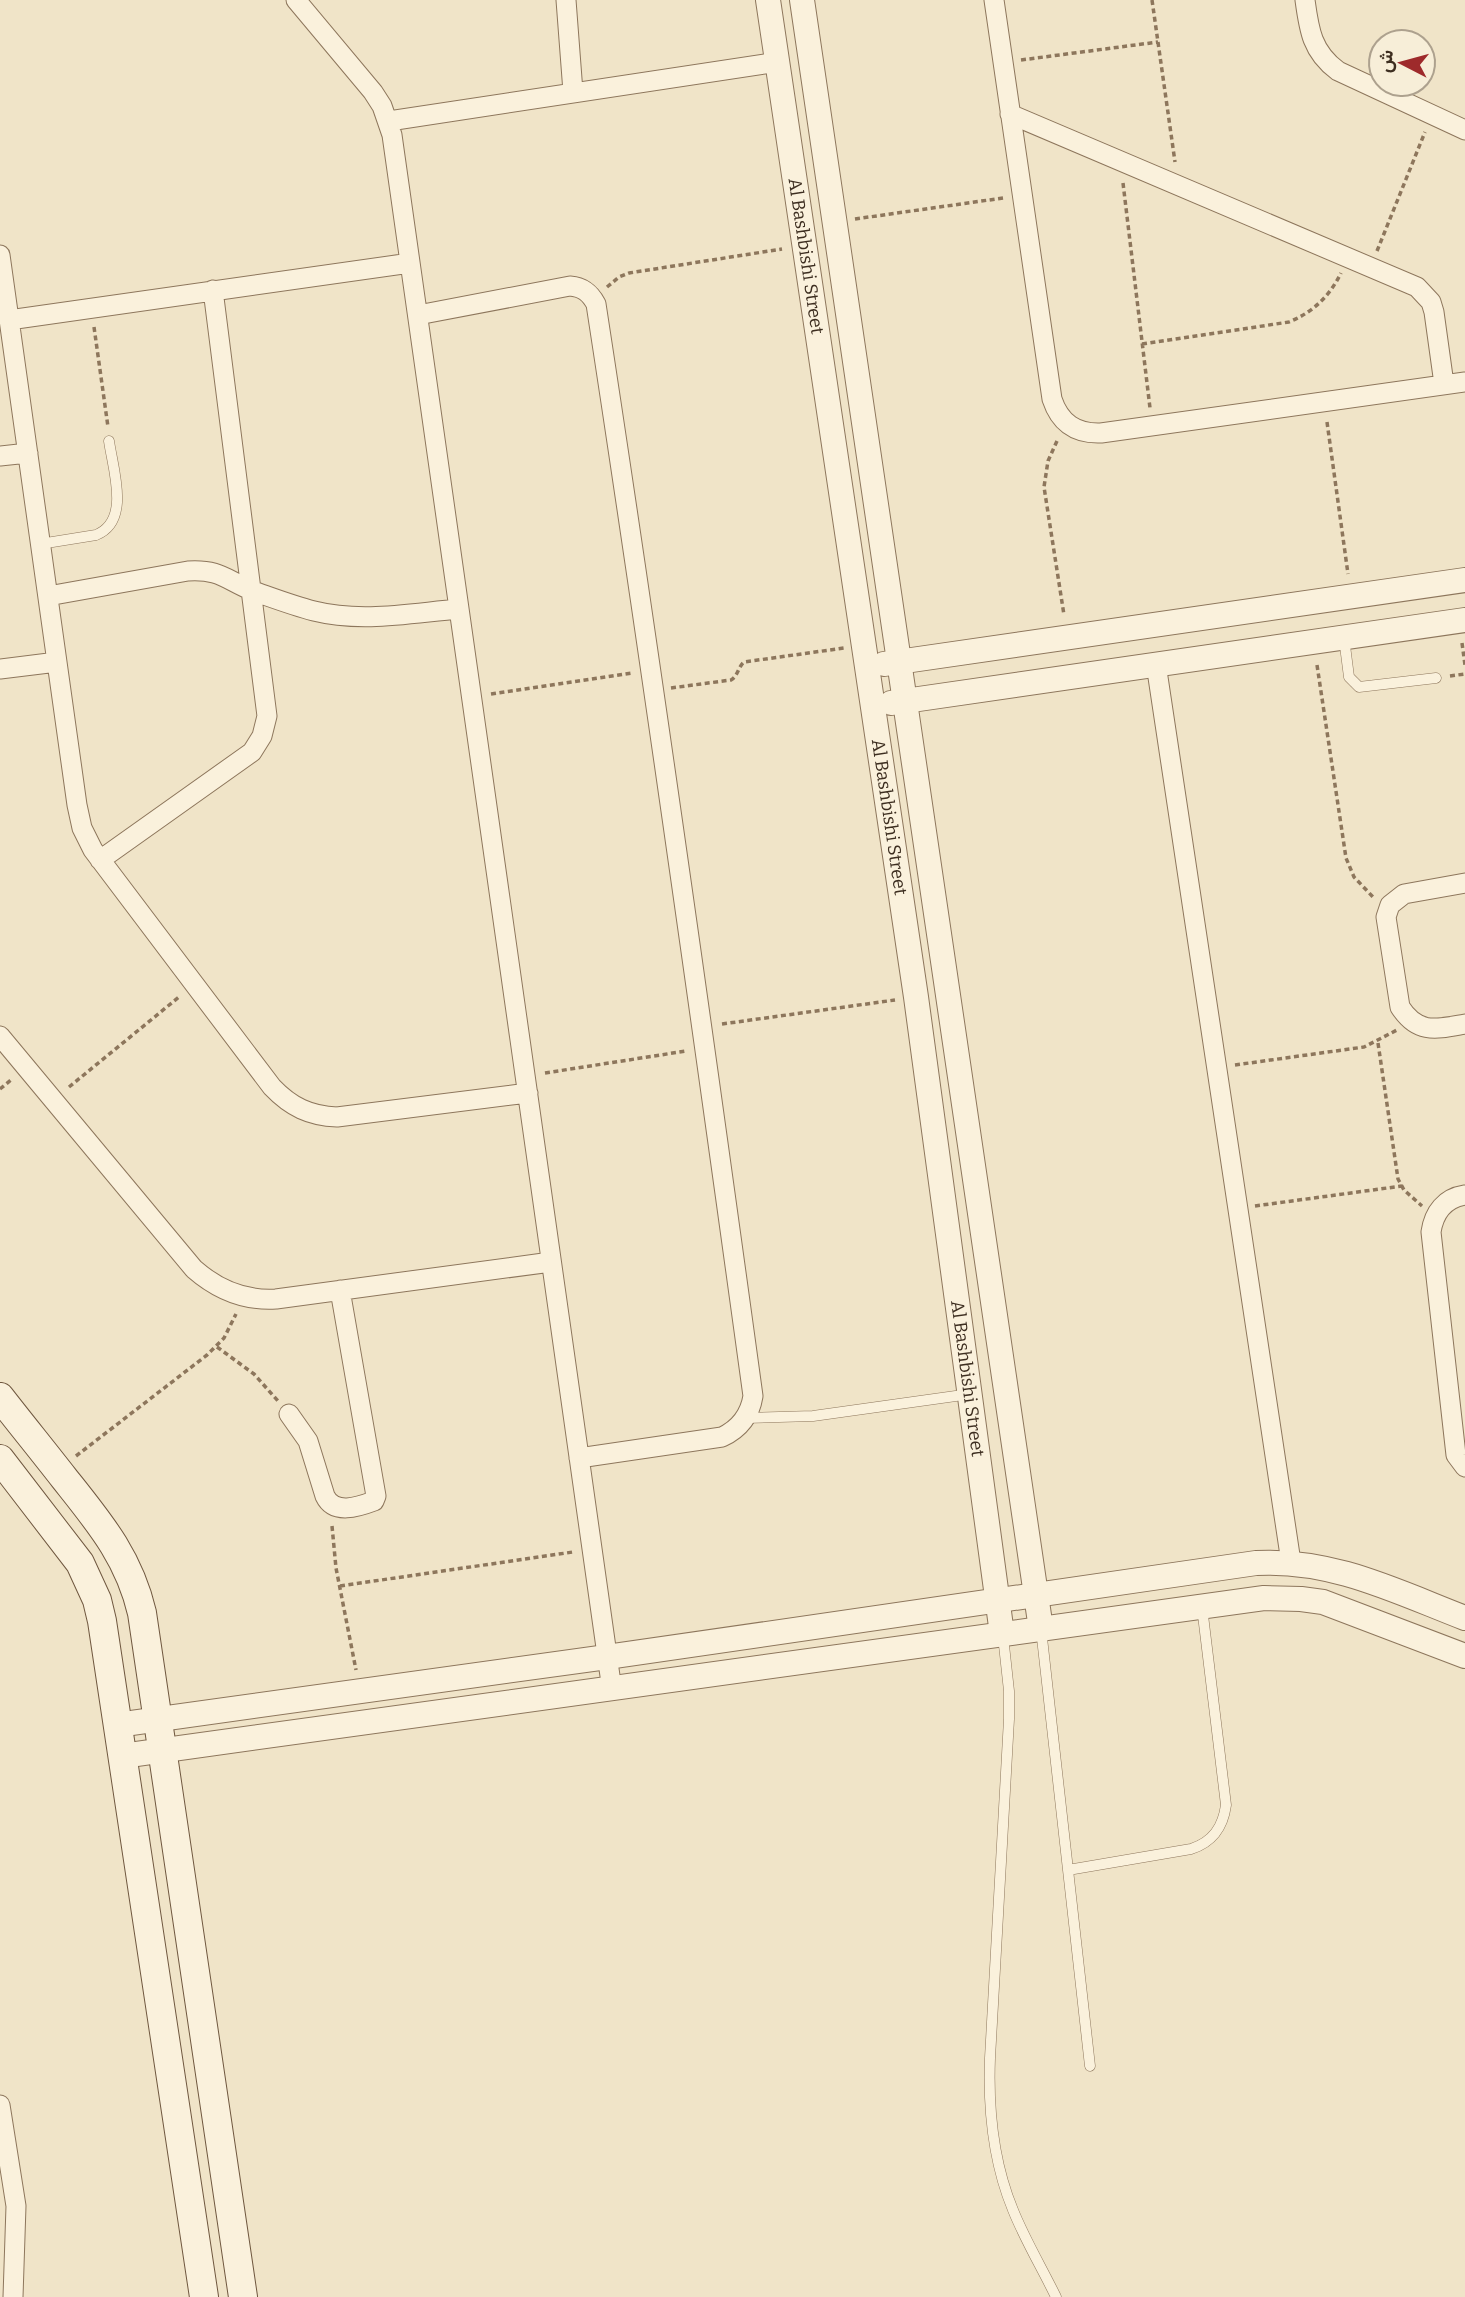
<svg xmlns="http://www.w3.org/2000/svg" width="1465" height="2297" font-family="Bitter,Vazirmatn,serif">
<rect width="100%" height="100%" fill="#f0e4c8"/>
<g fill="none" stroke-linecap="round" stroke-linejoin="round">
<defs>
<path id="service" d="M40,544L96,535C131,521 113,470 109,441
M1344,638L1349,677L1359,687L1436,678
M745,1418L813,1416L970,1394
M1041,1629L1090,2066
M1003,1636L1009,1691V1719L990,2058C988,2110 993,2162 1013,2210C1025,2240 1042,2268 1056,2297
M1068,1870L1191,1849C1213,1842 1223,1827 1226,1805L1202,1607"/>
<path id="minor" d="M296,0L373,92L382,106L392,135L612,1690
M566,0L573,92
M994,0L1052,399C1060,423 1076,434 1101,433L1465,382
M1305,0C1309,30 1312,52 1338,71L1465,130
M1010,114L1417,287L1431,302L1434,312L1444,384
M389,121L778,62
M0,255L77,805L82,828L93,850L272,1087C291,1107 310,1116 337,1117L528,1093
M418,315L570,286C583,287 590,293 596,304C652,668 703,1032 753,1396C750,1415 739,1429 722,1437L579,1458
M9,320L410,263
M0,456L28,453
M48,596L188,571C220,569 226,580 253,591C273,598 294,606 314,611C362,623 411,613 459,609
M1156,664L1291,1562
M0,669L57,662
M100,860L252,752L262,736L267,716L213,290
M1465,883L1404,894L1390,905L1386,917L1400,1007C1418,1035 1437,1029 1465,1024
M0,1036L194,1269C218,1290 244,1301 276,1299L551,1262
M1465,1195C1445,1198 1434,1212 1431,1232L1456,1455L1465,1467
M289,1414L308,1441L325,1496C334,1515 358,1507 374,1501L376,1496L340,1290
M0,2105L16,2206L13,2297"/>
<g id="tertiary">
<path id="s1" d="M768,0L916,997L1002,1634"/>
<path d="M802,0L1041,1629"/>
<path d="M884,664L1465,580"/>
<path d="M891,703L1465,620"/>
<path d="M117,1725L607,1657L1256,1563C1333,1559 1395,1591 1465,1618"/>
<path d="M122,1756L1264,1598L1301,1599L1323,1602L1465,1656"/>
</g>
<path id="secondary" d="M0,1397C21,1424 43,1451 64,1478C99,1522 129,1557 142,1613L243,2297
M0,1459L80,1563L97,1600L102,1621L204,2297"/>
</defs>
<use href="#service" stroke="#8d765c" stroke-width="11"/>
<use href="#minor" stroke="#8d765c" stroke-width="21"/>
<use href="#tertiary" stroke="#8d765c" stroke-width="26"/>
<use href="#secondary" stroke="#6f573f" stroke-width="30"/>
<path stroke="#8d765c" stroke-width="3.5" stroke-dasharray="5 3.5" stroke-linecap="butt" d="M1152,0L1175,162
M1021,60L1158,42
M1123,183L1150,408
M855,219L1003,198
M1377,251L1425,132
M607,287L619,277L629,273L782,249
M94,327L108,427
M1142,344L1289,322C1313,312 1329,297 1341,273
M1327,422L1348,574
M1057,441L1048,461L1044,487L1064,615
M1462,643L1465,665
M1317,665L1346,858L1354,877L1373,897
M1450,676L1465,674
M671,688L731,680C738,676 738,667 744,662L844,648
M491,694L632,673
M722,1024L895,1000
M1378,1043L1398,1179L1404,1190L1422,1206
M1235,1065L1364,1047L1397,1030
M545,1073L686,1051
M69,1087L179,997
M0,1089L11,1080
M1255,1206L1402,1186
M217,1347L254,1374L278,1401
M76,1456L207,1355L224,1338L236,1314
M332,1526L336,1568L356,1670
M340,1586L573,1552"/>
<use href="#service" stroke="#faf1dc" stroke-width="10"/>
<use href="#minor" stroke="#faf1dc" stroke-width="19"/>
<use href="#tertiary" stroke="#faf1dc" stroke-width="24"/>
<use href="#secondary" stroke="#faf1dc" stroke-width="28"/>
</g>
<g text-anchor="middle" dominant-baseline="central" stroke-width="7" stroke-linejoin="round" paint-order="stroke">
<g font-size="18" fill="#3d2e20" stroke="#f7eed8">
<text stroke="none"><textPath href="#s1" startOffset="259">Al Bashbishi Street</textPath></text>
<text stroke="none"><textPath href="#s1" startOffset="826">Al Bashbishi Street</textPath></text>
<text stroke="none"><textPath href="#s1" startOffset="1393">Al Bashbishi Street</textPath></text>
</g>
</g>
<g transform="translate(1402 63) rotate(276)"><circle r="33" fill="#f7eed8" stroke="#ada18e" stroke-width="2"/>
<path d="M0-5L12 26L0 18L-12 26Z" fill="#9e2a2b"/>
<text y="-10" font-size="19" font-weight="bold" text-anchor="middle" fill="#3d2e20">ش</text>
</g>
</svg>
